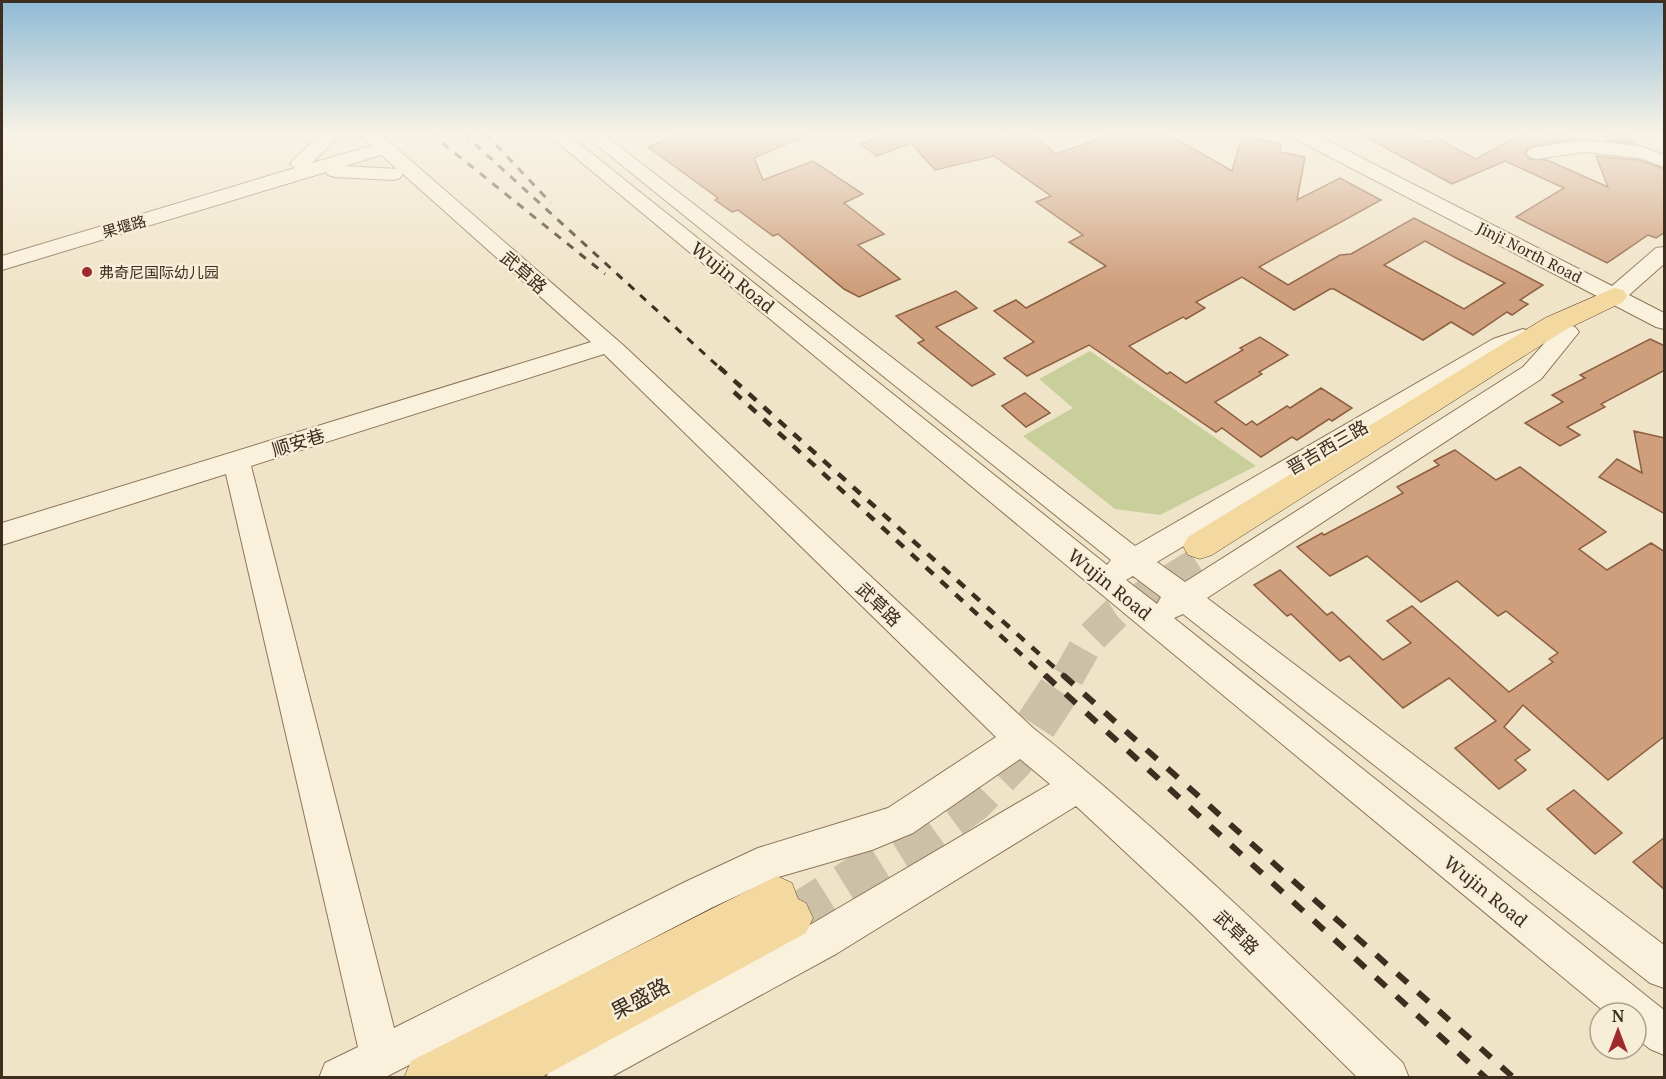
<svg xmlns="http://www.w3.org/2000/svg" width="1666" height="1079" font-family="'Noto Serif','Noto Sans SC',serif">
<rect width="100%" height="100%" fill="#f0e4c8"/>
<path fill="#c9cf9b" d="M1090,351L1256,466L1160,515L1115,509L1023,436L1073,408L1039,379Z"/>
<path fill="#cf9f7d" stroke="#8d5f41" stroke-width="1.5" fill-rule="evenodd" d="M684,133H812L754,158L763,180L813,161L863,194L844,203L884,234L858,245L900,279L859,297L844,289L778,234L773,236L738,210L732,212L715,200L718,198L648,147Z
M890,133H998L999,138L1032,133L1056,154L1116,133H1166L1232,171L1242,136L1281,144L1280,152L1305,157L1297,200L1340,178L1381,200L1259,267L1288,285L1340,255L1351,254L1414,218L1543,285L1520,300L1528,304L1512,315L1507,312L1473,335L1451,322L1423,340L1334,289H1330L1294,310L1242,277L1196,302L1205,308L1186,319L1183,317L1129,346L1167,374L1170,372L1186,383L1243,350L1240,348L1260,337L1288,355L1259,372L1262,374L1215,402L1246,425L1252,421L1257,425L1287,406L1290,408L1321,388L1352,408L1332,421L1329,419L1297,440L1292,437L1261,457L1222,428L1216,432L1089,345L1027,376L1004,358L1034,342L994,311L1016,300L1026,308L1106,266L1069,242L1083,235L1036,202L1051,196L994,156L935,170L911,143L877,156L860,144ZM1425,241L1456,258L1505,283L1464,309L1384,265Z
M1358,133H1410L1426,142L1436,138L1476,159L1523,133L1536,139L1547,133H1560L1575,139L1529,147L1525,154L1529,159L1547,160L1608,187L1596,156L1639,160L1665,169V232L1656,238L1648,235L1607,263L1516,217L1564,188L1505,161L1452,184Z
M1604,133L1630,135L1636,144L1609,141Z
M956,291L977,308L936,327L995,374L972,386L918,343L924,340L896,316Z
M1650,339L1665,346V370L1601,404L1605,407L1567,427L1580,435L1560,446L1525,423L1563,402L1552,395L1585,378L1580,375Z
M1025,393L1050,413L1026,427L1002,406Z
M1634,431L1665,438V514L1599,477L1617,459L1642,473Z
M1455,450L1496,480L1520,467L1606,532L1579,549L1607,570L1651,543L1665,552V736L1608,780L1523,705L1504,727L1530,750L1515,760L1526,770L1499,789L1455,748L1496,721L1449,678L1403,708L1349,656L1340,661L1291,614L1287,616L1254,585L1280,570L1327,615L1332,612L1383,660L1411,643L1387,621L1412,606L1509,692L1553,662L1549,659L1558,653L1506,611L1498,616L1457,581L1421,602L1367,556L1330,576L1297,547L1322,533L1324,535L1403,493L1397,487L1439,465L1434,461Z
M1574,790L1622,833L1595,854L1547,809Z
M1665,837V890L1633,862Z"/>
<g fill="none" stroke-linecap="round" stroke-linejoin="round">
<path stroke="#ccc0a6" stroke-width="32" stroke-dasharray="32 16" stroke-linecap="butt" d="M1068,677L1089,640L1115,614L1210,556"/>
<path stroke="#ccc0a6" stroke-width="42" stroke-dasharray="42 21" stroke-linecap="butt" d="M791,918L933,830L972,802L1013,760L1069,675"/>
<defs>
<path id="minor" d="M322,133H342L312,163L371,146L359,133H379L623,345L1033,728C1163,831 1282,948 1403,1063L1409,1078H1358L1195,917L1076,806L836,954L609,1078H546L552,1063L808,926L1050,784L1020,759L913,833L872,850L775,878L711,908L384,1078H319L325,1063L358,1047L226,474L2,545V523L591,342L403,174L400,178L393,180L335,177L328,175L326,172L2,270V256L295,168L290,164L293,160ZM381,155L397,169L345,166ZM604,354L996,737L888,808L758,848L685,882L394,1028L251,466Z
M546,133H566L1107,565L1111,560L582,133H602L1135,546L1493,339L1523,329L1531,332L1535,337L1531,342L1509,351L1157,562L1185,582L1523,367L1559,327L1567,324L1575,327L1579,332L1575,337L1541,379L1207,598L1664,945V988L1650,983L1183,614L1174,618L1664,1010V1055L1650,1049L1636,1038V1013H1606ZM1133,576L1161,597L1157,604L1126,580Z
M1290,133H1313L1612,286L1656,248L1664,247V264L1629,295L1664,313V329L1656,327L1292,137Z
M1584,140L1643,147L1664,155V167L1640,158L1584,152L1537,159L1530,157L1527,153L1530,149L1537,147Z"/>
<path id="major" d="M1614,288L1623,290L1627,296L1623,302L1565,330L1212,555L1200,559L1188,555L1183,546L1188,537L1545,318Z
M777,876L792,883L798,899L806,903L813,918L806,933L540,1078H404L411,1061Z"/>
</defs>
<use href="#minor" stroke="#8d765c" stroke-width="2"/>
<use href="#major" stroke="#5b4430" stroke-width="1"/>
<use href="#minor" fill="#faf1dc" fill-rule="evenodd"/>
<use href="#major" fill="#f3d9a0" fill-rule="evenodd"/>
<path stroke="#3d2e20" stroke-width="3" stroke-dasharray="8 8" stroke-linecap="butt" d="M430,133L605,274
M463,133L721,369
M485,133L551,203"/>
<path stroke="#3d2e20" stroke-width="4.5" stroke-dasharray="10 10" stroke-linecap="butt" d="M719,367L1065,677
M734,392L1046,677"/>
<path stroke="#3d2e20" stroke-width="6" stroke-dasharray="14 14" stroke-linecap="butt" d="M1045,675L1486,1078
M1063,675L1514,1078"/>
</g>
<linearGradient id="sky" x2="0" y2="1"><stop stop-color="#8fbad6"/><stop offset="0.47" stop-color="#f8f3e6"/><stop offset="1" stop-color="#f8f3e6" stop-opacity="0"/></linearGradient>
<rect width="1666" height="284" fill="url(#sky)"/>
<circle fill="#9e2a2b" stroke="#f7eed8" stroke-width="2" cx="87" cy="272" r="6"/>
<g text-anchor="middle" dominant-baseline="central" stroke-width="5" stroke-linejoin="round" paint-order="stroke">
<g font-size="15" fill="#3d2e20" stroke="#f7eed8">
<text transform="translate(124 226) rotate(-16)">果堰路</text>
<text transform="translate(1530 252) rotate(27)">Jinji North Road</text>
</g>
<g font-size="15" fill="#3d2e20" stroke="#f7eed8" text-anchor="start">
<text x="99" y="272">弗奇尼国际幼儿园</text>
</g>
<g font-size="18" fill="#3d2e20" stroke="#f7eed8">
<text transform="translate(524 272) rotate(41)">武草路</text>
<text transform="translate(733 277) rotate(39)">Wujin Road</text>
<text transform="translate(298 442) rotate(-17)">顺安巷</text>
<text transform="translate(1327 447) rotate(-30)">晋吉西三路</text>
<text transform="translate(1110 584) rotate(39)">Wujin Road</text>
<text transform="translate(879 604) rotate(44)">武草路</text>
<text transform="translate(1486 891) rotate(39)">Wujin Road</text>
<text transform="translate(1237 932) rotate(44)">武草路</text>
</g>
<g font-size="21" fill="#3d2e20" stroke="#f7eed8">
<text transform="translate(640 998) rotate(-28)">果盛路</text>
</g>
</g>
<rect width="1666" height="1079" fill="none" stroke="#3d2e20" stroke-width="6"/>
<g transform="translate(1618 1031)"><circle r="28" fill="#f7eed8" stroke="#ada18e" stroke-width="1.5"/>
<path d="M0-4.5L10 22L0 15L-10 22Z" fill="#9e2a2b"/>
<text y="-9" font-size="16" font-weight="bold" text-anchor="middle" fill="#3d2e20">N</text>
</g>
</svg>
